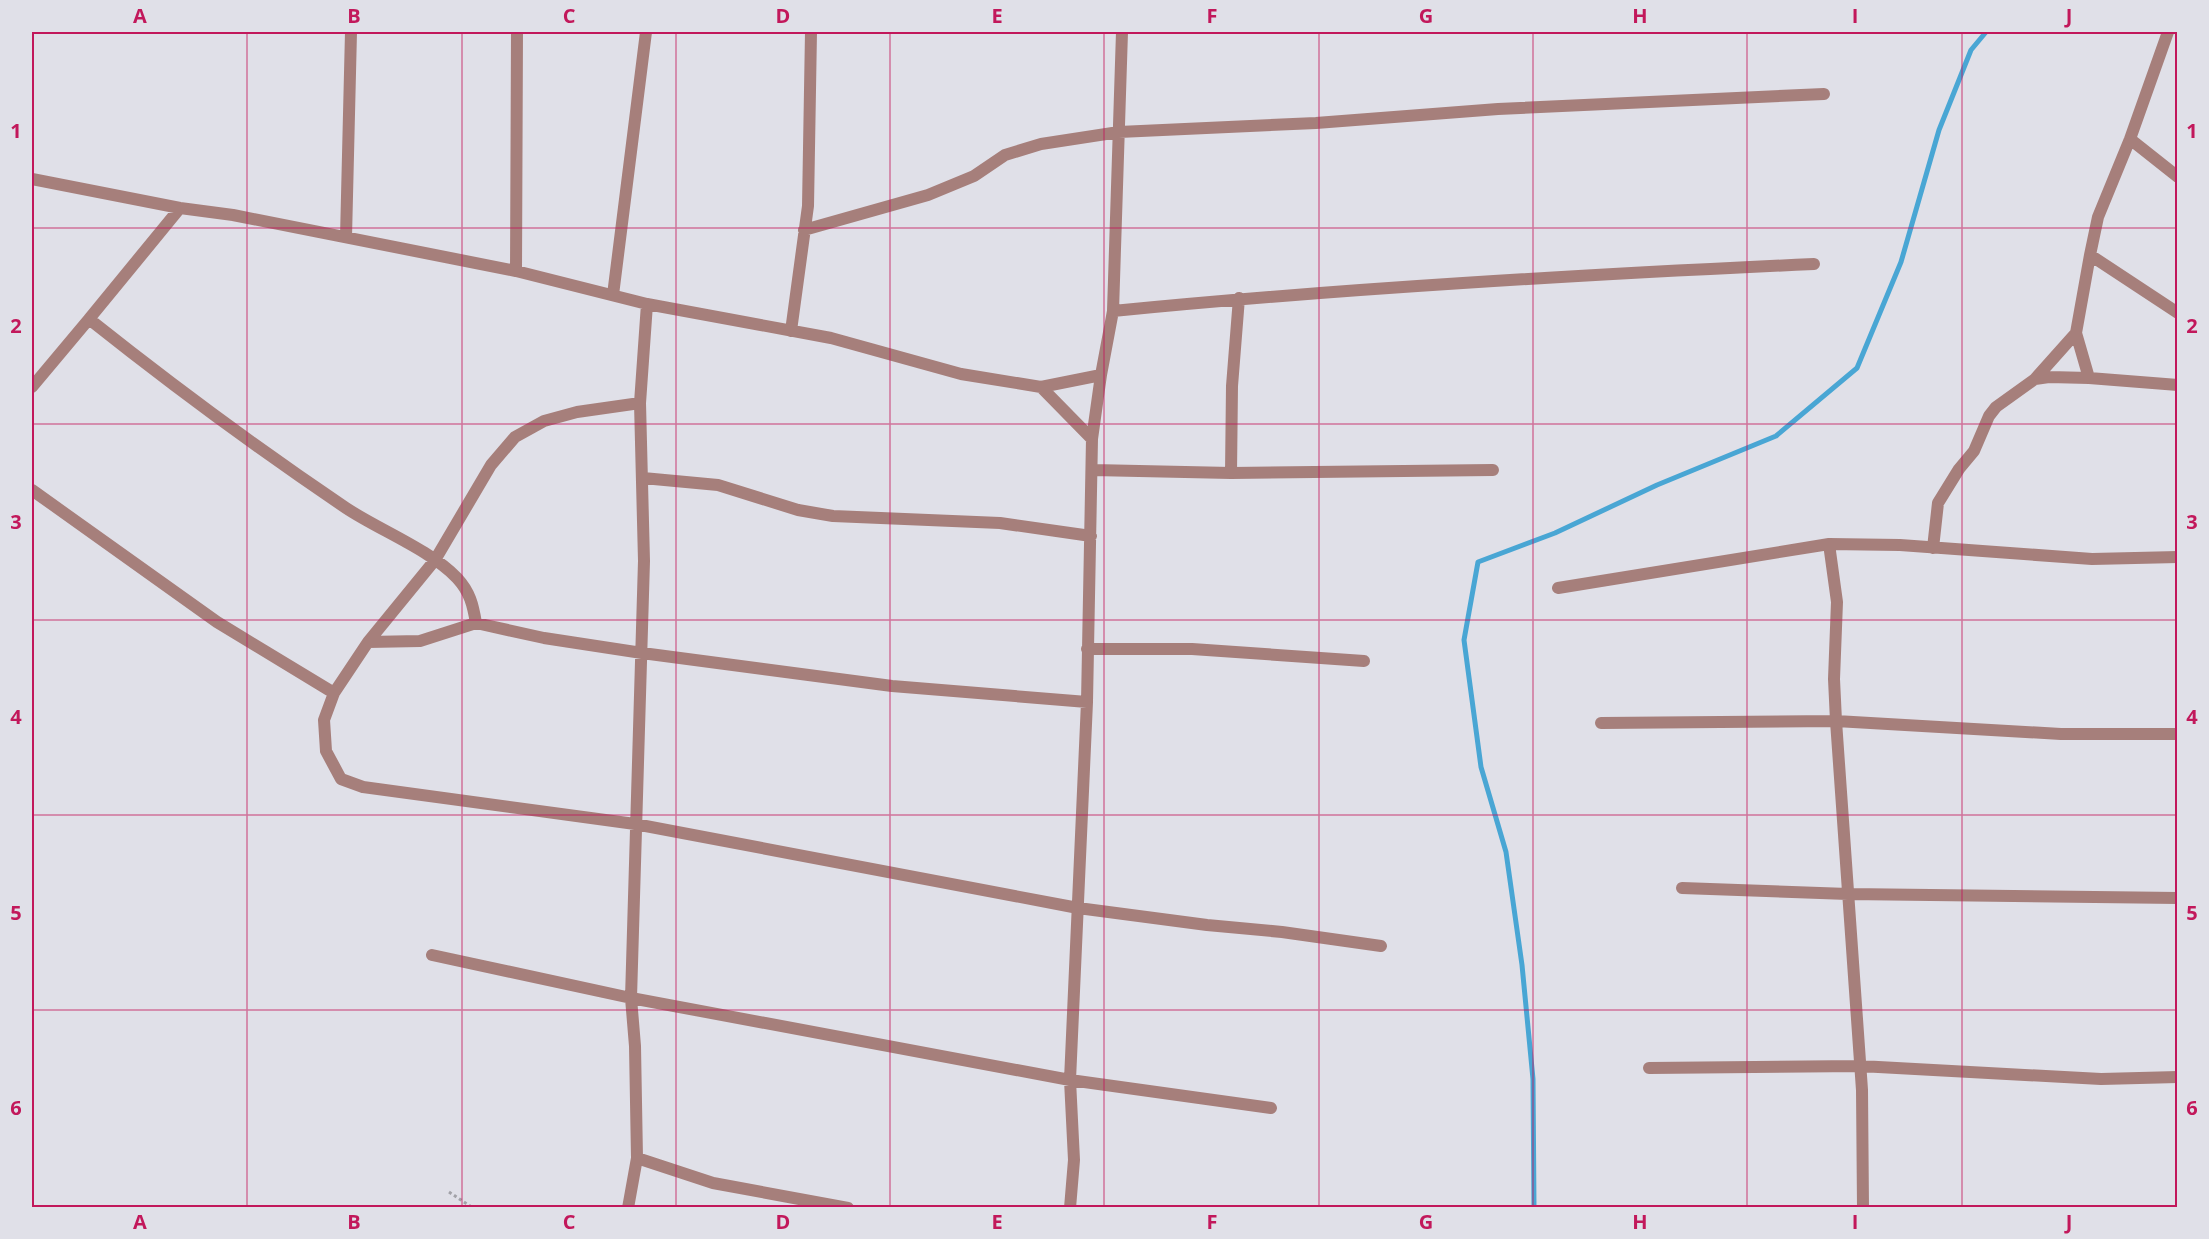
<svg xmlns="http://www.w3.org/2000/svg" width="2209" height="1239" font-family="'Open Sans',sans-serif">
<rect width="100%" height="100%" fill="#e0e0e8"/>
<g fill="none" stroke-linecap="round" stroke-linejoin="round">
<path stroke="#49a6d4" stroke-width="5" d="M1534,1208L1533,1079L1522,965L1506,852L1481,767L1464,640L1478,562L1555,533L1657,485L1776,436L1857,368L1901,262L1939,130L1971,50L1986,32"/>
<path stroke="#a2a2a8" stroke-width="3" stroke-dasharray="3 3" stroke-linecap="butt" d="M449,1192L473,1208"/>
<path stroke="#a67f7b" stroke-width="12" d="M2130,139L2178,177
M32,179L180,208L233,215L516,271L647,304L831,338L961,374L1041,387L1101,375
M180,208L89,319C172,385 257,448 346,508C379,530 429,549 457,578C470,592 473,605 476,623L544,638L642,653L892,686L1087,702
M804,230L928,195L974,176L1005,155L1041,144L1119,132L1316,123L1498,109L1824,94
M346,237L351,32
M2090,255L2178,313
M516,271L517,32
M613,295L646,32
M1113,311C1346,288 1579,275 1814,264
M791,331L808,206L811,32
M2089,378L2076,333L2090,255L2098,217L2130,139L2168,32
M2035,379L2076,333
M32,387L89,319
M1041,387L1092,439
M640,403L577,412L544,421L515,437L491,465L435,560L368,642L334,693L324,720L326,751L341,779L363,787L635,824L1078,908L1207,925L1282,932L1381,946
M1093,470L1231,473L1493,470
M1231,473L1232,386L1239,298
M643,478L718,485L798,510L833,516L1000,523L1091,536
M32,490L217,622L334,693
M1829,544L1837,602L1834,679L1836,721L1862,1090L1863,1208
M1933,548L1938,503L1959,469L1974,451L1989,416L1996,407L2035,379L2049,377L2089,378L2178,385
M1558,588L1829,544L1900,545L2092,559L2178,557
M368,642L420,641L476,623
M1087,649H1192L1364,661
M1601,723L1836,721L2061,734H2178
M1682,888L1848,894L2178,898
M432,955L631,998L1070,1080L1271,1108
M1649,1068L1860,1066L2101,1079L2178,1077
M637,1158L713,1183L848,1208
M628,1208L637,1158L635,1046L631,998L644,561L640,403L647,304
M1070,1208L1074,1160L1070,1080L1087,702L1092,439L1101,375L1113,311L1122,32"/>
</g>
<path fill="none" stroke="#c2185b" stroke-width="1.5" stroke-opacity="0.55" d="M247,32V1208M462,32V1208M676,32V1208M890,32V1208M1104,32V1208M1319,32V1208M1533,32V1208M1747,32V1208M1962,32V1208M32,228H2178M32,424H2178M32,620H2178M32,815H2178M32,1010H2178"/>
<rect width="2209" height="1239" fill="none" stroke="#e0e0e8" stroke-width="66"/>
<rect x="33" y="33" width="2143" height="1173" fill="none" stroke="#c2185b" stroke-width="2"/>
<g font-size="20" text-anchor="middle" font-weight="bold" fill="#c2185b">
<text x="140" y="23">A</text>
<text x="354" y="23">B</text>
<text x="569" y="23">C</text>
<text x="783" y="23">D</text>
<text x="997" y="23">E</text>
<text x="1212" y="23">F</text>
<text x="1426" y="23">G</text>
<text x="1640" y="23">H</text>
<text x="1855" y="23">I</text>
<text x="2069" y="23">J</text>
<text x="16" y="138">1</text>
<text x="2192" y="138">1</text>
<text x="16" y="333">2</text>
<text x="2192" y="333">2</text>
<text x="16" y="529">3</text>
<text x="2192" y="529">3</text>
<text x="16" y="724">4</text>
<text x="2192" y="724">4</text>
<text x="16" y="920">5</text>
<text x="2192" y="920">5</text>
<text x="16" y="1115">6</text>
<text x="2192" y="1115">6</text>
<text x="140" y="1229">A</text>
<text x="354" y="1229">B</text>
<text x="569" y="1229">C</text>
<text x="783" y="1229">D</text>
<text x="997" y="1229">E</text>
<text x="1212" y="1229">F</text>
<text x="1426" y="1229">G</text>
<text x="1640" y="1229">H</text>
<text x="1855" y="1229">I</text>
<text x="2069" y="1229">J</text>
</g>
</svg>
